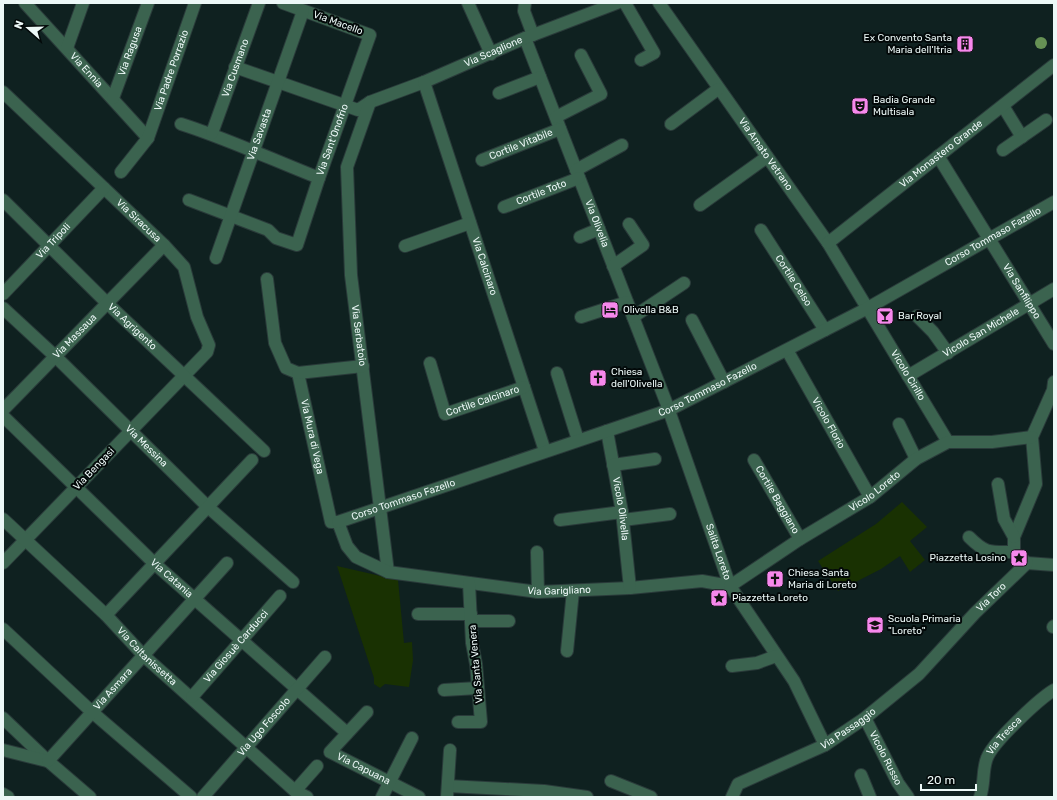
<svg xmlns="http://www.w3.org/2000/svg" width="1057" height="800" font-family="Rubik,sans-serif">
<rect width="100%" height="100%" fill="#0f2120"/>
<path fill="#193102" d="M902,502L927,527L910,541L925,560L910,572L900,556L881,569L838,591L818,561L876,524Z
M337,566L398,580L404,643L412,642L413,660L409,687L385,684L380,688L374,684V678Z"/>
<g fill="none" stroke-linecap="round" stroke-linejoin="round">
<defs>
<g id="minor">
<path id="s1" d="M25,3L148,138"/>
<path d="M468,3L491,54"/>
<path d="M525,3L524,11L533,35"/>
<path d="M625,3L654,53L641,60"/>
<path id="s2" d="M659,3L828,243L948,442"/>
<path id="s3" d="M525,38L666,402L730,586L794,681L825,745"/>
<path d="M67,48L83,3"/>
<path id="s4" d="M235,67L358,110L370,102L424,82L525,38L617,3"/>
<path id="s5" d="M424,82L545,451"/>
<path id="s6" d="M3,92L164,245L184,267L197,317L209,345L207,352L3,563"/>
<path d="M499,93L540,77"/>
<path id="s7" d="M113,98L148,3"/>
<path id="s8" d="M370,102L347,167L351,275L388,572"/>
<path d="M1003,106L1022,137"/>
<path d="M556,117L601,94L581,55"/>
<path d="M181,124C228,139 273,160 319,178"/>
<path d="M671,124L718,89"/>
<path id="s9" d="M212,133L259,3"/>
<path d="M1003,150L1046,120"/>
<path id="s10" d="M938,156L1054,344"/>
<path id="s11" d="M482,160L560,129"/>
<path d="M576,170L622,145"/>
<path id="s12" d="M121,172L148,138L195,3"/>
<path id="s13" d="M3,200L108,304L264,451"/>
<path id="s14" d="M189,200L268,230L276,238L297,245L319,178L370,35L283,3"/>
<path d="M700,205L767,157"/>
<path id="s15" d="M504,207L579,178"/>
<path id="s16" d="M761,230L825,330"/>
<path d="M580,237L599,229"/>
<path id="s17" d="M828,243L1054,65"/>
<path d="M405,246L470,223"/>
<path id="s18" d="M216,258L303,11"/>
<path d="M613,266L643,245L629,224"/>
<path id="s19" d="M267,279L275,343L286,368L298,373L331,522H338L347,546L356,557L388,572L538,592L630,588L702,581L730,586"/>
<path id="s20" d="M3,294L104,188"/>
<path id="s21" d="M3,308L56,357L208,507L293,582"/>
<path d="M917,316L933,332L948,353"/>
<path d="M581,317L627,302"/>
<path d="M633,317L684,283"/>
<path d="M692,320L724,382"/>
<path id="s22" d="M787,350L870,497"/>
<path id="s23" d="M430,363L445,414L524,387"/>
<path d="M298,373L363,366"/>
<path d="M557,373L578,440"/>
<path id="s24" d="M908,376L1054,289"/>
<path d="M1054,382L1053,390L1032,437L1036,484L1014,537V552L1027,563L1054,565"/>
<path id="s25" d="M3,410L164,245"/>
<path id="s26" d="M3,416L155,564L347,733"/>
<path d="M899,424L916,459"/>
<path id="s27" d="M607,431L622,512L630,588"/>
<path id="s28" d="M754,460L800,539"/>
<path d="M613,465L655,459"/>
<path d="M998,484L1004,519L1014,537"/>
<path id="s29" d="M3,519L106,615L144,656L295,791L307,797"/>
<path d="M560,520L622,512"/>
<path d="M623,520L670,514"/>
<path id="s30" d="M338,522L669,410L866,309L1054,202"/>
<path d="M969,537C986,554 990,552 1014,552"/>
<path d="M537,552L538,592"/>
<path id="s31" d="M730,586L800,539L870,497L916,459L948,442H992L1032,437"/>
<path d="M418,614H471"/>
<path d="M106,615L252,460"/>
<path d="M472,621H509"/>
<path d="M1053,627L1054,626"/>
<path d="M3,629L92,712L191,797"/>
<path d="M567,651L573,591"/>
<path d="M732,666L757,663L776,656"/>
<path d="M444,690L478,688"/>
<path id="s32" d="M192,697L280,596"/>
<path id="s33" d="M367,712L330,752L419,797"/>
<path d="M3,718L48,761L90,797"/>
<path id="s34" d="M865,718L898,783L908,797"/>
<path d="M458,722H481L476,664L472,643L469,583"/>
<path d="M3,750L47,761"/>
<path id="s35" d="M48,761L227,563"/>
<path d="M861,775L870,797"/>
<path d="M611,781L651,797"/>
<path d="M448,786L544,791L587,797"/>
<path d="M295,791L317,766"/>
<path d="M3,794L8,797"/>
<path id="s36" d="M203,797L325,657"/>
<path d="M382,797L412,738"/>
<path d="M447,797L450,750"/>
<path id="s37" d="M732,797L738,784L825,745L865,718L919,674L975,613L1027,563"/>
<path id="s38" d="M980,797C985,784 982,770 987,758C993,742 1039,699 1054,690"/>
</g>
</defs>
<use href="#minor" stroke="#2a3b3a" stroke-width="14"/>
<use href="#minor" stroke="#3b634f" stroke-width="12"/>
</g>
<circle fill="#669154" cx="1041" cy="43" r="6"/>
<defs>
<symbol id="building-square" viewBox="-11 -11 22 22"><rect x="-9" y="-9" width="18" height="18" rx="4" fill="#f788ec" stroke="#030909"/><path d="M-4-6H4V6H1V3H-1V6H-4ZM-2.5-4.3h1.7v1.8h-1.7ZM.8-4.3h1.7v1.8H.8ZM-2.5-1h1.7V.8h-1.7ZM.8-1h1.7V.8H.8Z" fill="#111"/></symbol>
<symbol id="theatre-square" viewBox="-11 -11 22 22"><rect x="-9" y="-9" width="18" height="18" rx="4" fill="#f788ec" stroke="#030909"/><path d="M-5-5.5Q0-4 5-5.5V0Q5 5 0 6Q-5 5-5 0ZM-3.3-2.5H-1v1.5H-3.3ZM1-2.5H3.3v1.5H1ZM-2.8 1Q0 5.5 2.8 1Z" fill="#111"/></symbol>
<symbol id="hotel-square" viewBox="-11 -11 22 22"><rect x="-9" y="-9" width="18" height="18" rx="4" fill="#f788ec" stroke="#030909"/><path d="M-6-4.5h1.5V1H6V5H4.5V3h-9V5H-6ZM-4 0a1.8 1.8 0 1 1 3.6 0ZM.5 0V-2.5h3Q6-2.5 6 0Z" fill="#111"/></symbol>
<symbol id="bar-square" viewBox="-11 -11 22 22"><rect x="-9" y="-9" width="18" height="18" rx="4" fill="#f788ec" stroke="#030909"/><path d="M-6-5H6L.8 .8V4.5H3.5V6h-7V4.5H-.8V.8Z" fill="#111"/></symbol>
<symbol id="church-square" viewBox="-11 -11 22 22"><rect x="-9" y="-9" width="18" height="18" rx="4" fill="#f788ec" stroke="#030909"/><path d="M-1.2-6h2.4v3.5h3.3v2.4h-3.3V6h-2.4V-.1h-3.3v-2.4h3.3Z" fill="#111"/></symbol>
<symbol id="sight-square" viewBox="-11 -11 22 22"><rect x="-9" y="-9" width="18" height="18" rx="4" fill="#f788ec" stroke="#030909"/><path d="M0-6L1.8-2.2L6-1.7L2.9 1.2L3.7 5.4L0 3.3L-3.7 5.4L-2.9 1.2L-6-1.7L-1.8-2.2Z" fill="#111"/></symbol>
<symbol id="school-square" viewBox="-11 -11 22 22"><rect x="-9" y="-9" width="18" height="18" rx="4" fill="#f788ec" stroke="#030909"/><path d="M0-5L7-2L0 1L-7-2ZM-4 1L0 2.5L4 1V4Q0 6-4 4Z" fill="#111"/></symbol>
</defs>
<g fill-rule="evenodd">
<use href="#building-square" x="955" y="34" width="20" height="20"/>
<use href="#theatre-square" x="850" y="96" width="20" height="20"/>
<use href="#hotel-square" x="600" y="300" width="20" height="20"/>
<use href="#bar-square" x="875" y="306" width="20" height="20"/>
<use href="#church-square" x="588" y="368" width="20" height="20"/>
<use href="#sight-square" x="1009" y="548" width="20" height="20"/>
<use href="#church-square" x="765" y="569" width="20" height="20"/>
<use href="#sight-square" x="709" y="588" width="20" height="20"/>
<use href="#school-square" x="865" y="615" width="20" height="20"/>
</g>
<g text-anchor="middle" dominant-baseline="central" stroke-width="4" stroke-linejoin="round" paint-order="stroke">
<g font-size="10" fill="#ecf8f7" stroke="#030909">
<text transform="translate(338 23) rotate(20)">Via Macello</text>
<text stroke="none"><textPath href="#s7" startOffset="50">Via Ragusa</textPath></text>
<text stroke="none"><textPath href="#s4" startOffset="278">Via Scaglione</textPath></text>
<text stroke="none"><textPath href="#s9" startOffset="69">Via Cusmano</textPath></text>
<text stroke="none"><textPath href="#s1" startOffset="91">Via Ennia</textPath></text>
<text stroke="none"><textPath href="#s12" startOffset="115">Via Padre Porrazio</textPath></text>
<text stroke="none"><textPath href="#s18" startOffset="131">Via Savasta</textPath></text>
<text stroke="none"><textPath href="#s14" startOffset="229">Via Sant'Onofrio</textPath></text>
<text stroke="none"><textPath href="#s11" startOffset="42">Cortile Vitabile</textPath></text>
<text stroke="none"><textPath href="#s2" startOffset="185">Via Amato Vetrano</textPath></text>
<text stroke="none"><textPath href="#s17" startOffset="144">Via Monastero Grande</textPath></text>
<text stroke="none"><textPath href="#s15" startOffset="40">Cortile Toto</textPath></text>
<text stroke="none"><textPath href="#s6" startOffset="187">Via Siracusa</textPath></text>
<text stroke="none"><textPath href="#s3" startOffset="199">Via Olivelia</textPath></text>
<text stroke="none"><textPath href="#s30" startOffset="717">Corso Tommaso Fazello</textPath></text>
<text stroke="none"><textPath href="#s20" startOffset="73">Via Tripoli</textPath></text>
<text stroke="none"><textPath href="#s5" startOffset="194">Via Calcinaro</textPath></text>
<text stroke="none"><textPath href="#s16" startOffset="60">Cortile Celso</textPath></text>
<text stroke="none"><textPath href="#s10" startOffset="159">Via Sanfilippo</textPath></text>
<text stroke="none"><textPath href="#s13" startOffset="181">Via Agrigento</textPath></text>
<text stroke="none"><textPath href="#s24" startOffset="85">Vicolo San Michele</textPath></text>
<text stroke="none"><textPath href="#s8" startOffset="238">Via Serbatoio</textPath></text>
<text stroke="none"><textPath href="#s25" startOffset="103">Via Massaua</textPath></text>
<text stroke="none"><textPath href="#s2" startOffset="448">Vicolo Cirillo</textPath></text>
<text stroke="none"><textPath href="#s30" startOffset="393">Corso Tommaso Fazello</textPath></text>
<text stroke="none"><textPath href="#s23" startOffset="93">Cortile Calcinaro</textPath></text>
<text stroke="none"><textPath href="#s22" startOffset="84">Vicolo Florio</textPath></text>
<text stroke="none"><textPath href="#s19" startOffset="170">Via Mura di Vega</textPath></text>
<text stroke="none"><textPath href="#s21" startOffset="199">Via Messina</textPath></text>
<text transform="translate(94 469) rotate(-46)">Via Bengasi</text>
<text stroke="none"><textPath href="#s31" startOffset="173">Vicolo Loreto</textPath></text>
<text stroke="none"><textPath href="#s30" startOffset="69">Corso Tommaso Fazello</textPath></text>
<text stroke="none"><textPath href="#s28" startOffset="46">Cortile Baggiano</textPath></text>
<text stroke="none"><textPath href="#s27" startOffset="79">Vicolo Olivella</textPath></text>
<text stroke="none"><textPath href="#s3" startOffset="549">Salita Loreto</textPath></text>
<text stroke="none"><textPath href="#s26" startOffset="234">Via Catania</textPath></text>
<text stroke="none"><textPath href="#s19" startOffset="512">Via Garigliano</textPath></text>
<text stroke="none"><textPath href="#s37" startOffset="333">Via Toro</textPath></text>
<text stroke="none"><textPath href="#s32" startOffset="67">Via Giosuè Carducci</textPath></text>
<text stroke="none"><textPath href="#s29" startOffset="199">Via Caltanissetta</textPath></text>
<text transform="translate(476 664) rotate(-95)">Via Santa Venera</text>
<text stroke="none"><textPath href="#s35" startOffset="97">Via Asmara</textPath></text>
<text stroke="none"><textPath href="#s36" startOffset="93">Via Ugo Foscolo</textPath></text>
<text stroke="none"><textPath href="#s37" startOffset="138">Via Passaggio</textPath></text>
<text stroke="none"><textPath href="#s38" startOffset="68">Via Tresca</textPath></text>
<text stroke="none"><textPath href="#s34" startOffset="45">Vicolo Russo</textPath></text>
<text stroke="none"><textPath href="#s33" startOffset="92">Via Capuana</textPath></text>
</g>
<g font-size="10" fill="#ecf8f7" stroke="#030909" text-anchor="start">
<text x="952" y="38" text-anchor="end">Ex Convento Santa<tspan x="952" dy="12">Maria dell'Itria</tspan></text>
<text x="873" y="100">Badia Grande<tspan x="873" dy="12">Multisala</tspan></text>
<text x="623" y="310">Olivella B&amp;B</text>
<text x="898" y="316">Bar Royal</text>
<text x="611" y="372">Chiesa<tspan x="611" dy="12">dell'Olivella</tspan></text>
<text x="1006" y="558" text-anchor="end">Piazzetta Losino</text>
<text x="788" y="573">Chiesa Santa<tspan x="788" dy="12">Maria di Loreto</tspan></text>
<text x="732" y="598">Piazzetta Loreto</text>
<text x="888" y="619">Scuola Primaria<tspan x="888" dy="12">"Loreto"</tspan></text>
</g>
</g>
<rect width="1057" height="800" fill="none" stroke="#ecf8f7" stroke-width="8"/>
<g transform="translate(28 28) rotate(290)" stroke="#030909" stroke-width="3" paint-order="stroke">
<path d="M0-3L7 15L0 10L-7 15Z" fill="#ecf8f7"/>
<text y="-6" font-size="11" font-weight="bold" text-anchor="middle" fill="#ecf8f7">N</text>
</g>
<path d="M921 784v6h55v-6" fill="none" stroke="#ecf8f7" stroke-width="2"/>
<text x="927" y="784" font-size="12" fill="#ecf8f7" stroke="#030909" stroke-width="3" paint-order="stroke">20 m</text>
</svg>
